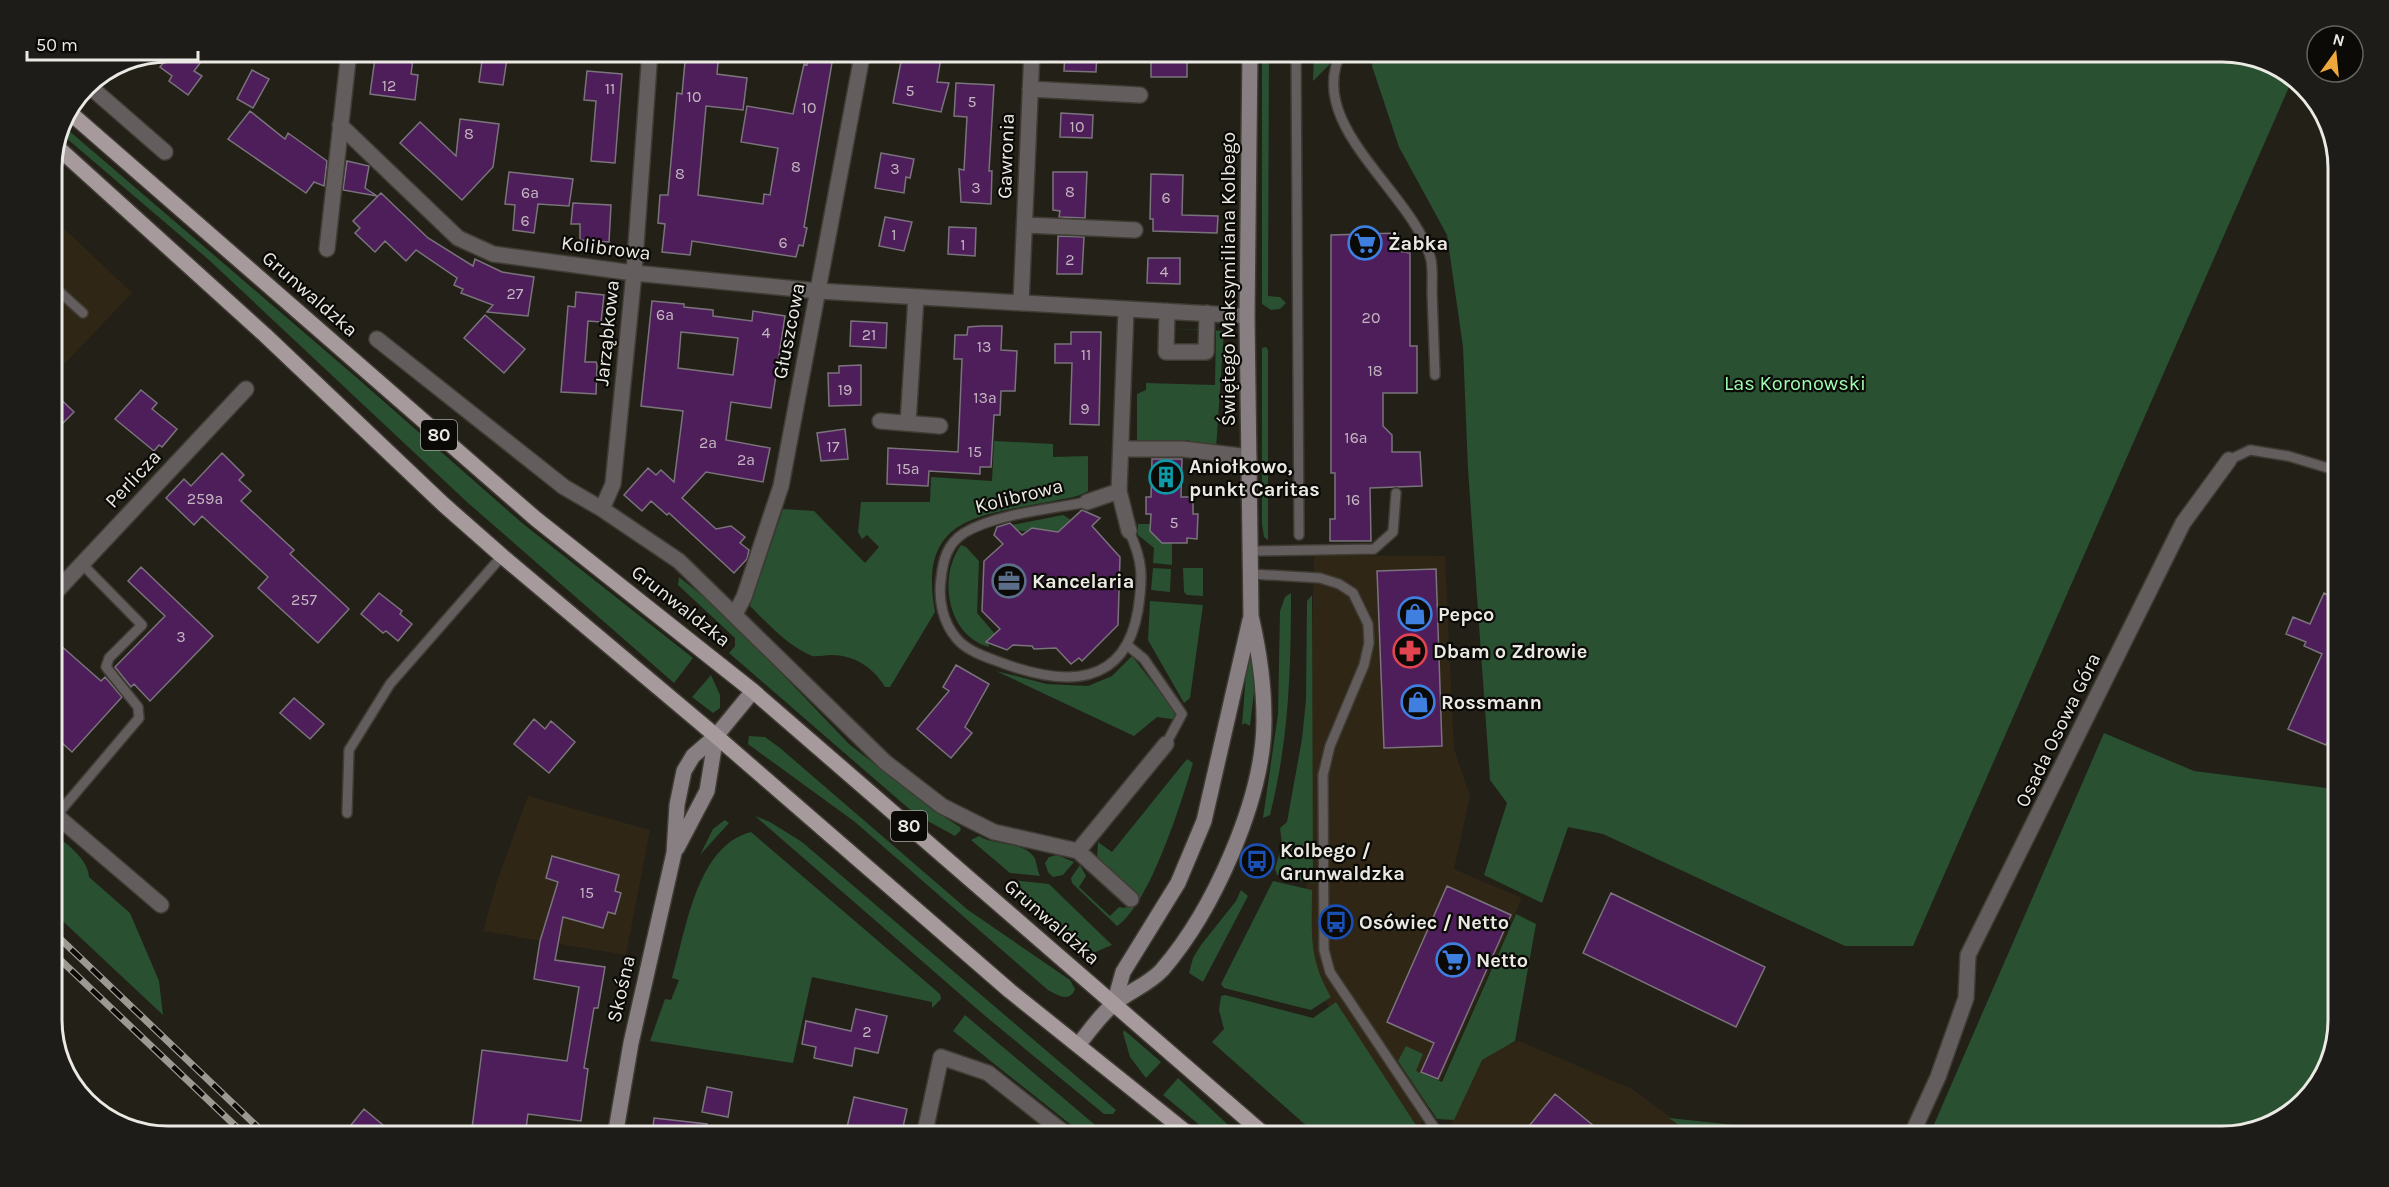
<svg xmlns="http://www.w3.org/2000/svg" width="2389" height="1187" font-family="Karla,sans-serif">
<rect width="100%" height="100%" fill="#232017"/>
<path fill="#2f2616" d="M51,216L132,293L51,378Z
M1314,555L1445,556L1454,749L1470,796L1454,869L1522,898L1416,1135L1322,996L1305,947Z
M528,796L650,830L626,955L483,931L497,881Z
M1519,1041L1632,1089L1696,1136H1445L1483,1055Z"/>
<path fill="#285031" d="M1262,51H1269L1268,296L1280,297L1286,303L1280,309L1271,310L1262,304Z
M1314,51H1337L1329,65L1313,81Z
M1374,51H2221L2272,63L2292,80L1913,946H1845L1603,834L1568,827L1542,903L1484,875L1507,803L1490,780L1468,469L1463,347L1447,235L1399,147L1372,66Z
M60,123L356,377L522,523L693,658L674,683L467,502L209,260L58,131Z
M1143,327L1224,331L1216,449L1187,440L1152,442L1137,441V394L1146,390V383L1215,385L1216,331Z
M1266,347L1268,350V540L1264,537L1262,524V348Z
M994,441L1053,444V457L1088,456V491C1078,498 1060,499 1048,502C976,516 918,518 935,612L890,687H885C873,667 854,655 831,655C825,655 818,657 812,656C789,647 767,623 750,606L783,509L814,511L865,563L879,547L867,535L862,539L858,532L861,502H930L931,477L992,481Z
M1063,515L1071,520L1056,534L1055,530L1050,534L1051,530L1046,534V530L1042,534L1017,530L1012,525Z
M1138,524H1150L1162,543H1172V565L1153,563L1154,548L1138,535Z
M961,545L966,547L979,561L977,613L995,634L988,640L989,647C948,636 937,578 961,545Z
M1153,568L1171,569L1170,592L1151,590Z
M1183,568H1203V596L1187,595L1184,592Z
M679,577L724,613L849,744L935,811L960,827L961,830L955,836L915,814L729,653L735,646V638L678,585Z
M1291,593C1291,670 1289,739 1270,815L1263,818L1278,714L1280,611L1285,597Z
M1312,595L1313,883L1277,875L1275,869L1282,844L1280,828L1287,822L1302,739L1306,700L1307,601Z
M1150,601L1203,605L1190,698L1184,703L1148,640Z
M1249,636L1254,638L1255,683L1250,726L1245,723L1242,725Z
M1132,656L1170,705L1178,720L1157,717L1134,736L996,671L1047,684L1088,686L1112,676Z
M711,675L720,695V708L713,713L692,697Z
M2104,733L2194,771L2326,788L2338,787V1019L2326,1070L2286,1116L2221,1136H1929Z
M749,736L765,737L780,748L968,910L1070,980L1075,989C1070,1003 1057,995 1048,990L855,822L748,744Z
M1187,759L1193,763C1182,801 1149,906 1117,926L1072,883L1071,878L1080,865L1086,876L1079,887L1110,916L1119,907L1125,908L1137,896L1097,858L1098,842L1112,852Z
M755,816L770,822L802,842L1116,1110L1113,1114H1104L984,1015Z
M725,820L729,823L700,855L713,829Z
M51,831C65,843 88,858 89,877L130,913L159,981L163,1015L51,910Z
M751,832L940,994L941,999L932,1008V1002L812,977L793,1063L650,1041L665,999L671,1000L679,980L672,978C686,931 696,846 751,832Z
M979,836C995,846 1023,841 1034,857C1037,862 1037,870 1040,876L1010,873L971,840Z
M1057,855L1074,862L1063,875L1053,877L1048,872L1045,863L1049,857Z
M1010,880L1049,884L1112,945L1093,953L1066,945L1007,883Z
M1273,881L1312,890C1312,933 1308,958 1331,997L1311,1010L1224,988L1221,984Z
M1241,890L1248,896L1203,982L1189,973L1193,958L1201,945L1236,901Z
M1516,914L1536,924L1515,1041L1482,1060L1454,1120L1437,1119L1398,1061L1406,1046L1423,1054L1416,1071L1442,1082Z
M1225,995L1313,1018L1336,1002L1423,1136H1318L1212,1042L1224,1029L1219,1010L1221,996Z
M965,1015L1094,1124L1111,1136H1085L953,1031Z
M1124,1030L1161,1062L1146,1078L1130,1057L1123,1033Z
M1178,1078L1240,1136H1213L1163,1095Z
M1669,1118L1744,1126L1765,1136H1694Z"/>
<path fill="#4d1e59" stroke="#7a737c" stroke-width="1.5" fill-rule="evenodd" d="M172,51H195L204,58L194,71L202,76L188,95L169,81L172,76L160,67Z
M376,51H414L411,74L418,75L415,100L370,94Z
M686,51H719L717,74L747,78L743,110L706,106L698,195L763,204L764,194L770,195L778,148L741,142L747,106L793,114L804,64L807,65L810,51H834L804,227L807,228L803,246L799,245L796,257L692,241L690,255L662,252L665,224L658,223L660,195H668L677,93L682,94Z
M903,51H942L937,82L949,83L941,112L893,103Z
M1065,51H1097L1096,72L1064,71Z
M1151,51H1187V77H1151Z
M483,54L507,58L503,85L479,82Z
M252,70L269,79L253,108L237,99Z
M587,71L622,74L615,163L591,161L596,101L584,100Z
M956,83L994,85L989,171H992L991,204L961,202L959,169L964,170L967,117L954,116Z
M250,111L285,139L288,133L327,161L324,186L314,182L306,193L228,139Z
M1061,113L1093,115L1092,138L1060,137Z
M460,119L499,124L493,167L462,200L400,143L420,122L456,156Z
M881,153L914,159L910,178L906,177L904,193L875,188Z
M347,161L369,166L365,188L377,196L343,190Z
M509,172L573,179L569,206L538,204L534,233L513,230L515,205L505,204Z
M1053,172H1087L1085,218L1059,217L1060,211L1053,210Z
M1151,174L1183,175L1182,215L1218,216L1217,233L1153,231V219H1150Z
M381,193L428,238L473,266L475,259L502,272L534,277L528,316L487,312L493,305L461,293L463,289L454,285L457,278L416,250L406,261L385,241L375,252L355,233L360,228L353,221Z
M573,203L611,205L609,242L580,240V224H571Z
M885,217L912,222L904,251L879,246Z
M949,227L976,228L975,256L948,254Z
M1398,233L1399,251L1410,253V346H1417V393H1383V426L1392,435V452H1420L1422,486L1370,488L1371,541H1330V519H1335V473H1331V235Z
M1058,236L1084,237L1082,274H1057Z
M1148,258H1180V284L1147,283Z
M576,292L604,295L601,322L588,321L585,362H596L597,365L596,394L561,392L568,306L575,307Z
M652,301L684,304V307L713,310V316L752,321L753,311L785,316L771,408L731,402L726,440L770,448L763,482L706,472L682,498L716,529L731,526L745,537L740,543L749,550L747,559L734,573L669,513L667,515L651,501L642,511L624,495L648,468L656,475L661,470L674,482L683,411L641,406ZM681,332L738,338L733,375L678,368Z
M485,315L525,349L504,373L464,338Z
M851,321L887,323L886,348L850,346Z
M981,326H1002L1001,350L1017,351L1015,391H1001L1000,415H994L991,467H980V474L929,471L928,486L887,484L888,448L958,452L962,359H954L955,335H967L968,327Z
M1071,332H1101L1099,425L1070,424L1072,363H1055V344H1071Z
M861,365V405L829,406L828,373H839V366Z
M51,390L74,412L51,435Z
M141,390L157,403L152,409L177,429L162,447L159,445L154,451L115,419Z
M845,429L848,459L821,461L817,433Z
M222,453L244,475L239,480L251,491L241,501L294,550L290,554L349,609L318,643L258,588L268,577L202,516L194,525L166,498L184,479L191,486Z
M1152,459H1182L1181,497H1193V514H1198L1197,539L1187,538V543H1162L1150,531L1151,514H1146V497H1151Z
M1082,510L1100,518L1092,526L1120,557L1118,625L1082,661L1079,658L1071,664L1056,648L1034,649L1032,646L1013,645L1007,650L986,642L1000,629L982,611L984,561L1003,544L994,535L997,527L1010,523L1022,535L1032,528L1058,532Z
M141,567L213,636L150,701L134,684L131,687L115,667L165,616L128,581Z
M1436,569L1442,746L1384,748L1377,571Z
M379,593L402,611L400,614L412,624L398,641L386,631L383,633L361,614Z
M2324,593L2338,600V718L2326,745L2288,729L2322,654L2304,646L2306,642L2286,634L2293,617L2310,624Z
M51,637L101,681L105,677L122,697L72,752L51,733Z
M956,665L989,684L965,727L972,733L951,758L917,729L949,691L943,687Z
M294,698L324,724L310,739L280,713Z
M534,719L545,729L551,721L575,742L549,773L514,744Z
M552,856L619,875L615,891L621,893L615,914L608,912L603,928L563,917L555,960L605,967L598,1008H594L584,1068L588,1069L581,1121L528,1114L525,1136H471L482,1050L567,1061L579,987L534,979L540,941L558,882L546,878Z
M1447,886L1511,915L1438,1079L1421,1072L1434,1043L1387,1022Z
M1611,893L1765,967L1736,1027L1583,953Z
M856,1009L887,1016L878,1053L855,1048L852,1066L814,1058L816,1047L802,1044L806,1021L851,1031Z
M707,1087L732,1092L728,1117L702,1112Z
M1555,1094L1606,1136H1521Z
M854,1097L907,1109L901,1136H845Z
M364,1109L396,1136H342Z
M654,1118L707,1124L706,1136H652Z"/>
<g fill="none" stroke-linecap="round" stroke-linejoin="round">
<defs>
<path id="lane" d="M1296,51L1299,535
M1342,51C1302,125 1415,193 1431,260C1433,270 1432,282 1432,292C1433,320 1434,347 1435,375
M51,284L83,313
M2229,460L2250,450L2288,456L2338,471
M1087,502C1051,509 995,514 964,533C947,544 943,560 941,579C938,600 943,623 957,639C968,652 989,658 1005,664C1066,686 1125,687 1138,610C1143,577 1143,561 1129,531
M1251,551L1374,549L1393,532L1396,493
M1251,574L1320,578L1339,584L1353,593L1368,624L1369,643L1364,665L1330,746L1323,775L1324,950L1330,972L1440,1136
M1127,645L1144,659L1182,714L1166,744
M347,813L349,750L390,684L502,556
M56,816L139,718L138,707L106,667L109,658L142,625L82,564"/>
<path id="street" d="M87,84L165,152
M1030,89L1140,95
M340,125L458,238L493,254L634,273L818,291L1247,316
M1025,225L1135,230
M327,249L349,51
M1021,303L1032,51
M1126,310L1119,491L1129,531
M1167,311L1166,352H1206L1207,313
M377,339L564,487L602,509L679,561L885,762L942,806L994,832L1078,851L1166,744
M880,421L940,426
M908,423L916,297
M1122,449H1183L1249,457
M1087,502L1119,491
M602,509L613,484L634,273L650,51
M51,597L246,389
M735,614L744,597L781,486L863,51
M51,811L161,905
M1078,851L1131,899
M924,1136L941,1057L988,1073L1068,1136
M1911,1136L1938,1077L1966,998L1968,955L2183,523L2229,460"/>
<path id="secondary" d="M677,848L707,791L716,736
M1114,1004L1123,972L1178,883L1204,821L1250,620
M1078,1045C1089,1032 1100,1015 1114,1004C1129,991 1148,985 1162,970C1213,911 1264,799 1264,720C1264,685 1259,650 1251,616L1247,316L1250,51
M615,1136L631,1043L674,853L677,805L684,771L693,756L716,736L753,691"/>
<path id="primary" d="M68,111L536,519L753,691L1266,1136
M55,145L265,335L443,504L502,556L716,736L1010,991L1191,1136"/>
</defs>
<use href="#lane" stroke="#3f3c34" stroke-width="12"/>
<use href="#street" stroke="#3f3c34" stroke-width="18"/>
<use href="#secondary" stroke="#3f3c34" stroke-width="18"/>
<use href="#primary" stroke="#3f3c34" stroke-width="18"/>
<use href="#lane" stroke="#635d5e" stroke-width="9"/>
<use href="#street" stroke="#635d5e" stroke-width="15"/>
<use href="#secondary" stroke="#887f82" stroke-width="15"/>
<use href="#primary" stroke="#a69a9d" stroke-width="15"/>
<defs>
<path id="rail" d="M51,930L267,1136
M51,951L246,1136"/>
</defs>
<use href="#rail" stroke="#9b9992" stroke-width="7"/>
<use href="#rail" stroke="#0b0a06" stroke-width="4.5" stroke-dasharray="14" stroke-linecap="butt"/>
</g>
<defs>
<symbol id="supermarket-ring" viewBox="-11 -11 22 22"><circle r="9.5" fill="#0b0a06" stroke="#3f7fe0" stroke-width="1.5"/><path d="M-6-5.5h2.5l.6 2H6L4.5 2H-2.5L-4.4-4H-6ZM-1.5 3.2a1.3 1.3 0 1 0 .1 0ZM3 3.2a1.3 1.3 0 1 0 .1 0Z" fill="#3f7fe0"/></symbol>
<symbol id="building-ring" viewBox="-11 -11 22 22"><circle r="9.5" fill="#0b0a06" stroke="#0f9aa8" stroke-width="1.5"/><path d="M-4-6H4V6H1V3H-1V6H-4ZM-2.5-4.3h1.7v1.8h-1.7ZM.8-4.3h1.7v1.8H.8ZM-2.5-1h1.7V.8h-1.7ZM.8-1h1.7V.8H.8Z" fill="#0f9aa8"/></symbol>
<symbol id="office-ring" viewBox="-11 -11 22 22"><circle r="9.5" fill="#0b0a06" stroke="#5c6f8a" stroke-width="1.5"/><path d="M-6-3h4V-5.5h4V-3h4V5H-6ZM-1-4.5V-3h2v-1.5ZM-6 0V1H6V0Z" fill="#5c6f8a"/></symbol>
<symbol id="shop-ring" viewBox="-11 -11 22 22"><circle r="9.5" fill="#0b0a06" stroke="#3f7fe0" stroke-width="1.5"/><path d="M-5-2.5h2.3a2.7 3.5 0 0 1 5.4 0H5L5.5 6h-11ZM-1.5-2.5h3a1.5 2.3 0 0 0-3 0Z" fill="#3f7fe0"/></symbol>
<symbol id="pharmacy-ring" viewBox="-11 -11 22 22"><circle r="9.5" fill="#0b0a06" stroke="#e0444e" stroke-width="1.5"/><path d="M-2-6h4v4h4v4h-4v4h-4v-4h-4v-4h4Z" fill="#e0444e"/></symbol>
<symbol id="bus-ring" viewBox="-11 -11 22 22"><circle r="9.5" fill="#0b0a06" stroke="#1a4fb4" stroke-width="1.5"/><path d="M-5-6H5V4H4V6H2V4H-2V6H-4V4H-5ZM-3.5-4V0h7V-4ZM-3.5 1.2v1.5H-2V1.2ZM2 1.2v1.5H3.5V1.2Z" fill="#1a4fb4"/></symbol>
</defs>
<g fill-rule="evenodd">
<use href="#supermarket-ring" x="1346" y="224" width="38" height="38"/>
<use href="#building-ring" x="1147" y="458" width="38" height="38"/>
<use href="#office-ring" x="990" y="562" width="38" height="38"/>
<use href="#shop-ring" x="1396" y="595" width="38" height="38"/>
<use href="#pharmacy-ring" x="1391" y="632" width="38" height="38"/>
<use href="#shop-ring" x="1399" y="683" width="38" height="38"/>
<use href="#bus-ring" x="1238" y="842" width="38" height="38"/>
<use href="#bus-ring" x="1317" y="903" width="38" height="38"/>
<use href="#supermarket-ring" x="1434" y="941" width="38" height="38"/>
</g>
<g text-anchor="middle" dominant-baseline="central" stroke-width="4.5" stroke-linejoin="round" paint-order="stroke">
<g font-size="16" fill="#c4b6c0">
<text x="389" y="85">12</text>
<text x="610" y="88">11</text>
<text x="910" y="90">5</text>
<text x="694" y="96">10</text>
<text x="972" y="101">5</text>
<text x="809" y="107">10</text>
<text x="1077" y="126">10</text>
<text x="469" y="133">8</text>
<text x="796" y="166">8</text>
<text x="895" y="168">3</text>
<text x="680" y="173">8</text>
<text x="976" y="187">3</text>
<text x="1070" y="191">8</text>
<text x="530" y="192">6a</text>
<text x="1166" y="197">6</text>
<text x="525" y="220">6</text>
<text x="894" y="234">1</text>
<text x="783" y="242">6</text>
<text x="963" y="244">1</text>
<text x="1070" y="259">2</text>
<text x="1164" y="271">4</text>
<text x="515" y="293">27</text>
<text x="665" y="314">6a</text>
<text x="1371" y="317">20</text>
<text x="766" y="332">4</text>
<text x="869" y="334">21</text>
<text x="984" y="346">13</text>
<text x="1086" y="354">11</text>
<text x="1375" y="370">18</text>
<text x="845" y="389">19</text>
<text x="985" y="397">13a</text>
<text x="1085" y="408">9</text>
<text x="1356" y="437">16a</text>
<text x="708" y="442">2a</text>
<text x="833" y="446">17</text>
<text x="975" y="451">15</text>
<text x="746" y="459">2a</text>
<text x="908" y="468">15a</text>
<text x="205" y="498">259a</text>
<text x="1353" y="499">16</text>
<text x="1174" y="522">5</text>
<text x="304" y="599">257</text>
<text x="181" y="636">3</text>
<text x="587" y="892">15</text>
<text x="867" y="1031">2</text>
</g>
<g fill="#0b0a06" stroke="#a8a6a1" stroke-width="1.5">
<rect x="421" y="420" width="36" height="30" rx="4.5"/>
<rect x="891" y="811" width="36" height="30" rx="4.5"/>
</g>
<g font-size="18" font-weight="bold" fill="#ebe9e3">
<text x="439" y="435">80</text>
<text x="909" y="826">80</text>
</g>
<g font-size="20" fill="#ebe9e3" stroke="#0b0a06">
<text transform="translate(1006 156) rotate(-88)">Gawronia</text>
<text transform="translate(606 248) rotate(7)">Kolibrowa</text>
<text transform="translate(1228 279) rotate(-90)">Świętego Maksymiliana Kolbego</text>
<text transform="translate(310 294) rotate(41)">Grunwaldzka</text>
<text transform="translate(789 331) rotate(-79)">Głuszcowa</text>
<text transform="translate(607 333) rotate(-84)">Jarząbkowa</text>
<text transform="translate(133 479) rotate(-47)">Perlicza</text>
<text transform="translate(1019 496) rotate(-14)">Kolibrowa</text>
<text transform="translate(681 606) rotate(38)">Grunwaldzka</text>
<text transform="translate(2058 730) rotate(-64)">Osada Osowa Góra</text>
<text transform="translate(1052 922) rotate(41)">Grunwaldzka</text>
<text transform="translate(621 989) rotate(-77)">Skośna</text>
</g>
<g font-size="20" font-weight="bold" fill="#ebe9e3" stroke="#0b0a06" text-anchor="start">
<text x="1388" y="243">Żabka</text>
<text x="1189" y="466">Aniołkowo,<tspan x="1189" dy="23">punkt Caritas</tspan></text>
<text x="1032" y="581">Kancelaria</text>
<text x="1438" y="614">Pepco</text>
<text x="1433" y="651">Dbam o Zdrowie</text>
<text x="1441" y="702">Rossmann</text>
<text x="1280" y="850">Kolbego /<tspan x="1280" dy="23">Grunwaldzka</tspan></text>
<text x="1359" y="922">Osówiec / Netto</text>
<text x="1476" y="960">Netto</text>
</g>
<g font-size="20" fill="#9dfdb0" stroke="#0b0a06">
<text x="1795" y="383">Las Koronowski</text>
</g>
</g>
<path d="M0 0H2389V1187H0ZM168 62H2222A106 106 0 0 1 2328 168V1020A106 106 0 0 1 2222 1126H168A106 106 0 0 1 62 1020V168A106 106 0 0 1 168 62Z" fill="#1d1c18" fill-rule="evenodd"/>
<path fill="none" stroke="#ebe9e3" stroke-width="3" d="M168 62H2222A106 106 0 0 1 2328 168V1020A106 106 0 0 1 2222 1126H168A106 106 0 0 1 62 1020V168A106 106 0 0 1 168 62Z"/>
<g transform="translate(2335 54) rotate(15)"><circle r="28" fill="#0b0a06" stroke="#65635e" stroke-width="1.5"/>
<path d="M0-4.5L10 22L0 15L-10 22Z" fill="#eea83c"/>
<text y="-9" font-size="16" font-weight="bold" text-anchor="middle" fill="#ebe9e3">N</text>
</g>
<path d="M27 51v9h171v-9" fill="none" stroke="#ebe9e3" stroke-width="3"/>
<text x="36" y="51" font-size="18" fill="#ebe9e3" stroke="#0b0a06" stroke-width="4.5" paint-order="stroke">50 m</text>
</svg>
